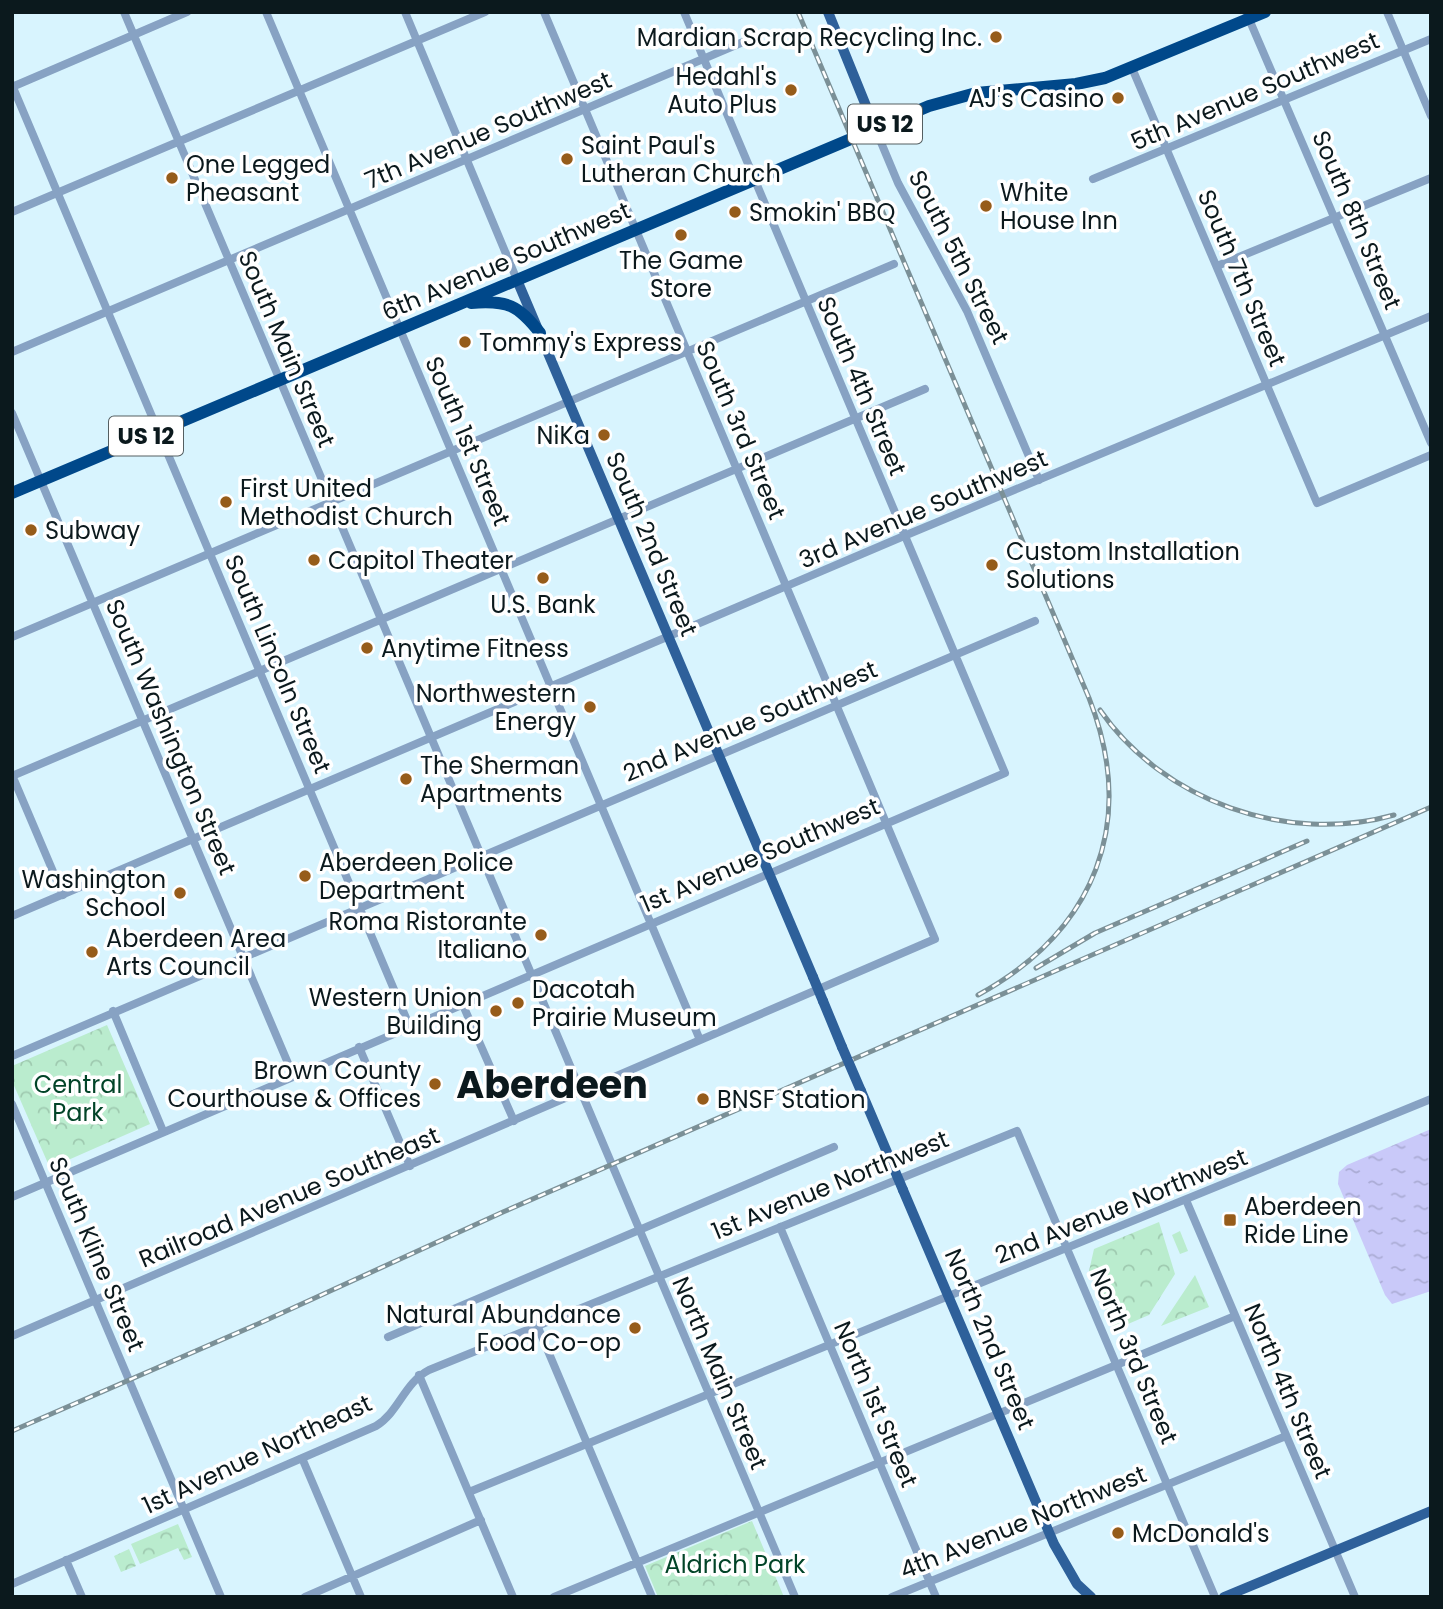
<svg xmlns="http://www.w3.org/2000/svg" width="1443" height="1609" font-family="Poppins,sans-serif">
<defs>
<pattern id="park-crowns" width="20" height="18" patternUnits="userSpaceOnUse" patternTransform="scale(1.75)"><rect width="20" height="18" fill="#baecce"/><path d="M2 6a3 3 0 1 1 6 0M12 15a3 3 0 1 1 6 0" fill="none" stroke="#9fcab0"/></pattern>
<pattern id="water-ripples" width="26" height="14" patternUnits="userSpaceOnUse" patternTransform="scale(1.75)"><rect width="26" height="14" fill="#c9c9f9"/><path d="M2 4q2-2 4 0t4 0M15 11q2-2 4 0t4 0" fill="none" stroke="#abacd5"/></pattern>
</defs>
<rect width="100%" height="100%" fill="#d8f4fe"/>
<path fill="url(#park-crowns)" d="M107,1025L150,1124L50,1168L12,1081V1066Z
M1159,1222L1175,1274L1149,1315L1114,1330L1089,1271L1094,1249Z
M1195,1275L1209,1307L1161,1326Z
M752,1521L784,1597H658L645,1566Z
M178,1524L192,1557L184,1560L178,1548L140,1564L131,1544Z
M129,1549L136,1566L121,1572L114,1556Z"/>
<path fill="#baecce" d="M1180,1231L1188,1251L1180,1254L1172,1235Z"/>
<path fill="url(#water-ripples)" d="M1431,1129V1291L1392,1304L1385,1295L1338,1184L1339,1172L1347,1165Z"/>
<g fill="none" stroke-linecap="round" stroke-linejoin="round">
<path stroke="#87a2c3" stroke-width="8" d="M124,12L795,1597
M266,12L700,1040
M405,12L517,280
M1246,12L1431,443
M1387,12L1431,116
M1132,68L1317,503L1431,455
M12,85L409,1025
M12,87L187,12
M875,128L898,183L967,311L1039,480
M1093,179L1431,39
M12,212L485,12
M1217,266L1431,178
M12,352L762,34
M12,413L293,1075
M12,637L894,264
M12,775L63,895
M12,776L925,389
M12,916L904,536L1431,316
M462,1003L514,1121
M113,1011L163,1131
M359,1047L410,1166
M12,1056L1035,621
M12,1104L221,1597
M12,1197L1005,773L684,12
M1186,1200L1355,1597
M780,1227L936,1597
M537,1325L652,1597
M12,1336L935,939L544,12
M388,1337L834,1147
M419,1375L513,1597
M302,1458L361,1597
M469,1492L1431,1099
M66,1560L82,1597
M12,1584L376,1426C399,1412 404,1383 429,1370L1017,1131L1215,1597
M305,1597L481,1520
M554,1597L1235,1316
M892,1597L1286,1436"/>
<path stroke="#2e609a" stroke-width="10" d="M828,12L875,128
M517,280L813,977
M823,1001L842,1047
M861,1091L892,1164
M903,1190L1054,1544L1077,1584L1091,1597
M1224,1597L1431,1511"/>
<path stroke="#00488a" stroke-width="12" d="M471,303C508,300 518,305 540,333
M12,493L929,106L976,93L1076,84L1105,78L1265,12"/>
<defs>
<path id="rail" d="M798,12L1089,698C1138,823 1095,931 978,995
M1100,710C1163,801 1287,845 1394,815
M1036,968L1095,933L1307,841
M12,1431L260,1323L503,1212L1431,807"/>
</defs>
<use href="#rail" stroke="#7b9097" stroke-width="5"/>
<use href="#rail" stroke="#fff" stroke-width="2.5" stroke-dasharray="8" stroke-linecap="butt"/>
<path stroke="#2e609a" stroke-width="10" d="M813,977L823,1001
M842,1047L861,1091
M892,1164L903,1190"/>
</g>
<g fill="#965c1a" stroke="#fff" stroke-width="2.5">
<circle cx="996" cy="37" r="7"/>
<circle cx="791" cy="90" r="7"/>
<circle cx="1118" cy="98" r="7"/>
<circle cx="567" cy="159" r="7"/>
<circle cx="172" cy="178" r="7"/>
<circle cx="986" cy="206" r="7"/>
<circle cx="735" cy="212" r="7"/>
<circle cx="681" cy="235" r="7"/>
<circle cx="465" cy="342" r="7"/>
<circle cx="604" cy="435" r="7"/>
<circle cx="226" cy="502" r="7"/>
<circle cx="31" cy="530" r="7"/>
<circle cx="314" cy="560" r="7"/>
<circle cx="992" cy="565" r="7"/>
<circle cx="543" cy="578" r="7"/>
<circle cx="367" cy="648" r="7"/>
<circle cx="590" cy="707" r="7"/>
<circle cx="406" cy="779" r="7"/>
<circle cx="305" cy="876" r="7"/>
<circle cx="180" cy="893" r="7"/>
<circle cx="541" cy="935" r="7"/>
<circle cx="92" cy="952" r="7"/>
<circle cx="518" cy="1003" r="7"/>
<circle cx="496" cy="1011" r="7"/>
<circle cx="435" cy="1084" r="7"/>
<circle cx="703" cy="1099" r="7"/>
<rect x="1223" y="1213" width="14" height="14" rx="3.5"/>
<circle cx="635" cy="1328" r="7"/>
<circle cx="1118" cy="1533" r="7"/>
</g>
<g text-anchor="middle" dominant-baseline="central" stroke-width="7" stroke-linejoin="round" paint-order="stroke">
<g fill="#fff" stroke="#545e61" stroke-width="2">
<rect x="848" y="104.5" width="74" height="39" rx="5"/>
<rect x="109" y="416.5" width="74" height="39" rx="5"/>
</g>
<g font-size="23" font-weight="bold" fill="#0b191d">
<text x="885" y="124">US 12</text>
<text x="146" y="436">US 12</text>
</g>
<g font-size="24" fill="#0b191d" stroke="#fff" text-anchor="start">
<text x="982" y="37" text-anchor="end">Mardian Scrap Recycling Inc.</text>
<text x="777" y="76" text-anchor="end">Hedahl's<tspan x="777" dy="28">Auto Plus</tspan></text>
<text x="1104" y="98" text-anchor="end">AJ's Casino</text>
<text x="581" y="145">Saint Paul's<tspan x="581" dy="28">Lutheran Church</tspan></text>
<text x="186" y="164">One Legged<tspan x="186" dy="28">Pheasant</tspan></text>
<text x="1000" y="192">White<tspan x="1000" dy="28">House Inn</tspan></text>
<text x="749" y="212">Smokin' BBQ</text>
<text x="681" y="260" text-anchor="middle">The Game<tspan x="681" dy="28">Store</tspan></text>
<text x="479" y="342">Tommy's Express</text>
<text x="590" y="435" text-anchor="end">NiKa</text>
<text x="240" y="488">First United<tspan x="240" dy="28">Methodist Church</tspan></text>
<text x="45" y="530">Subway</text>
<text x="1006" y="551">Custom Installation<tspan x="1006" dy="28">Solutions</tspan></text>
<text x="328" y="560">Capitol Theater</text>
<text x="543" y="604" text-anchor="middle">U.S. Bank</text>
<text x="381" y="648">Anytime Fitness</text>
<text x="576" y="693" text-anchor="end">Northwestern<tspan x="576" dy="28">Energy</tspan></text>
<text x="420" y="765">The Sherman<tspan x="420" dy="28">Apartments</tspan></text>
<text x="319" y="862">Aberdeen Police<tspan x="319" dy="28">Department</tspan></text>
<text x="166" y="879" text-anchor="end">Washington<tspan x="166" dy="28">School</tspan></text>
<text x="527" y="921" text-anchor="end">Roma Ristorante<tspan x="527" dy="28">Italiano</tspan></text>
<text x="106" y="938">Aberdeen Area<tspan x="106" dy="28">Arts Council</tspan></text>
<text x="532" y="989">Dacotah<tspan x="532" dy="28">Prairie Museum</tspan></text>
<text x="482" y="997" text-anchor="end">Western Union<tspan x="482" dy="28">Building</tspan></text>
<text x="421" y="1070" text-anchor="end">Brown County<tspan x="421" dy="28">Courthouse &amp; Offices</tspan></text>
<text x="717" y="1099">BNSF Station</text>
<text x="1244" y="1206">Aberdeen<tspan x="1244" dy="28">Ride Line</tspan></text>
<text x="621" y="1314" text-anchor="end">Natural Abundance<tspan x="621" dy="28">Food Co-op</tspan></text>
<text x="1132" y="1533">McDonald's</text>
</g>
<g font-size="24" fill="#0b191d" stroke="#fff">
<text transform="translate(1255 91) rotate(-23)">5th Avenue Southwest</text>
<text transform="translate(488 130) rotate(-23)">7th Avenue Southwest</text>
<text transform="translate(1357 220) rotate(67)">South 8th Street</text>
<text transform="translate(959 257) rotate(63)">South 5th Street</text>
<text transform="translate(506 261) rotate(-23)">6th Avenue Southwest</text>
<text transform="translate(1242 278) rotate(67)">South 7th Street</text>
<text transform="translate(287 349) rotate(67)">South Main Street</text>
<text transform="translate(862 386) rotate(67)">South 4th Street</text>
<text transform="translate(741 430) rotate(67)">South 3rd Street</text>
<text transform="translate(468 441) rotate(67)">South 1st Street</text>
<text transform="translate(923 509) rotate(-23)">3rd Avenue Southwest</text>
<text transform="translate(652 544) rotate(67)">South 2nd Street</text>
<text transform="translate(278 664) rotate(67)">South Lincoln Street</text>
<text transform="translate(750 721) rotate(-23)">2nd Avenue Southwest</text>
<text transform="translate(171 737) rotate(67)">South Washington Street</text>
<text transform="translate(760 855) rotate(-23)">1st Avenue Southwest</text>
<text transform="translate(830 1185) rotate(-22)">1st Avenue Northwest</text>
<text transform="translate(289 1197) rotate(-23)">Railroad Avenue Southeast</text>
<text transform="translate(1121 1206) rotate(-22)">2nd Avenue Northwest</text>
<text transform="translate(97 1254) rotate(67)">South Kline Street</text>
<text transform="translate(990 1339) rotate(67)">North 2nd Street</text>
<text transform="translate(1134 1356) rotate(67)">North 3rd Street</text>
<text transform="translate(720 1373) rotate(67)">North Main Street</text>
<text transform="translate(1288 1391) rotate(67)">North 4th Street</text>
<text transform="translate(876 1404) rotate(67)">North 1st Street</text>
<text transform="translate(257 1454) rotate(-25)">1st Avenue Northeast</text>
<text transform="translate(1023 1522) rotate(-22)">4th Avenue Northwest</text>
</g>
<g font-size="24" fill="#024428" stroke="#fff">
<text x="78" y="1084">Central<tspan x="78" dy="28">Park</tspan></text>
<text x="735" y="1564">Aldrich Park</text>
</g>
<g font-size="38" font-weight="bold" fill="#0b191d" stroke="#fff">
<text x="552" y="1084">Aberdeen</text>
</g>
</g>
<rect width="1443" height="1609" fill="none" stroke="#0b191d" stroke-width="28"/>
</svg>
